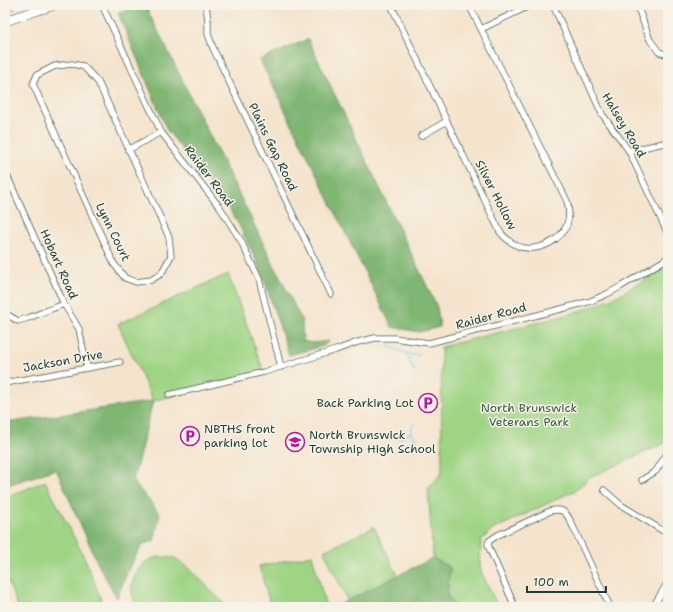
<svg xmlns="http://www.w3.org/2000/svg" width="673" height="612" font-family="'Shantell Sans',sans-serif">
<rect width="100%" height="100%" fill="#f7f3e8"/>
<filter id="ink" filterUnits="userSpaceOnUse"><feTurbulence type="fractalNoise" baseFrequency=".025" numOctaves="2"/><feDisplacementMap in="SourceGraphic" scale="8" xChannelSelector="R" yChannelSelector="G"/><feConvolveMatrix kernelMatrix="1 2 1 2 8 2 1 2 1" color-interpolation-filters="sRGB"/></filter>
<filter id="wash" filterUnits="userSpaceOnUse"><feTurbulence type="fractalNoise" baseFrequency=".012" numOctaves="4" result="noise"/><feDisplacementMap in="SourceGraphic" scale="16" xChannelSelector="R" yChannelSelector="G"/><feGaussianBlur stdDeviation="0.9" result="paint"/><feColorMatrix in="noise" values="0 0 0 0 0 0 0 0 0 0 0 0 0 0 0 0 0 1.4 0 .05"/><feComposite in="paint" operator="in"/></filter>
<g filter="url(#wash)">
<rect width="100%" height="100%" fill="#f5e4cd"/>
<path fill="#9fd485" stroke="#5f885c" d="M668,266V442L590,477L576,490L492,530L481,541L480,569L498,607H455L447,595L450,568L433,558L428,489L442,473L441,347L567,315L594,306L619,295Z
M228,274L264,372L153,401L118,324Z
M45,481L85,559L104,607H18L5,574V498Z
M374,527L400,580L349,604L324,551Z
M312,555L326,607H271L259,566Z
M158,557L175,558L188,567L227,607H139C126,594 132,572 146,562C149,559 154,558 158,557Z"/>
<path fill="#7fb672" stroke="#4f7a53" d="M142,5H145L302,321L303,341L312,343L329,341L324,346L289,355L261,270L239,225L225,203L167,130L118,13Z
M308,39L437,307L440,327L419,332L392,327L260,60Z
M153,401L133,481L160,514L154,541L143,544L130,566L117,598L99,566L56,469L5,486V423Z
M433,558L450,568L447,595L455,607H335Z"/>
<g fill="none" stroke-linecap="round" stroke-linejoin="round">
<path stroke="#68bfe5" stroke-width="1.5" d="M388,346L406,353L415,372
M406,353L412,355H420
M411,433L417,441
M400,438L410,433L414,423"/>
</g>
</g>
<g filter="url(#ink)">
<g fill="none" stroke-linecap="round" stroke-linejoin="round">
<defs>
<path id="minor" d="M102,5L161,132L221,209L241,241L259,279L281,367
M206,5L208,21V34L213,48L331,294
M391,5L500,232C514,249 530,253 550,243C567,233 572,220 567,201L469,5
M553,5L602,114L629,151L668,234
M637,5L650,40L659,52L668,55
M481,29L531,5
M72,64L83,66L98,82L169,237L171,256L161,274L151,280L136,282L125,278L114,264L33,84L37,75L55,66Z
M421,136L447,121
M128,150L161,132
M629,151L668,142
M5,171L64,304L79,329L87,368
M5,311L8,315L18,321L28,318L64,304
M5,383L120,362
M169,395L264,372L336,350L358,342L375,338H394L429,343L565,308L591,301L607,294L620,287L668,258
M642,480L656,471L668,452
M604,490L621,505L668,534
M515,607L490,550L488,545L489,541L498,535L550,511C561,508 565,511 570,520L610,607
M653,607L668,582"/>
<path id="trunk" d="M5,7L10,5
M5,21L54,5"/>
</defs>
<use href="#minor" stroke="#3f564b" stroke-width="7"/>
<use href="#trunk" stroke="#3f564b" stroke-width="10"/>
<use href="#minor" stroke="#fff" stroke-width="5.5"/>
<use href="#trunk" stroke="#fff" stroke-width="9"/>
</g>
</g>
<defs>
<symbol id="parking-ring" viewBox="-11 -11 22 22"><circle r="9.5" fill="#f7f3e8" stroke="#b5179e" stroke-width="1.5"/><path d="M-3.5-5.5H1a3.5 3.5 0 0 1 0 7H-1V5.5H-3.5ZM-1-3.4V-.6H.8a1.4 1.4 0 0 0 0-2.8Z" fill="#b5179e"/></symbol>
<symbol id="school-ring" viewBox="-11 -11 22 22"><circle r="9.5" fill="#f7f3e8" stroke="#b5179e" stroke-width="1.5"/><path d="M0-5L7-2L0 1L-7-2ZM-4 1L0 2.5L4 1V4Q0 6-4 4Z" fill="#b5179e"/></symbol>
</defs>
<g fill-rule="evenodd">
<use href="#parking-ring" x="417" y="392" width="22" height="22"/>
<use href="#parking-ring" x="179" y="425" width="22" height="22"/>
<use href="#school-ring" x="284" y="431" width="22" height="22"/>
</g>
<g text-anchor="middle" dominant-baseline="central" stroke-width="3" stroke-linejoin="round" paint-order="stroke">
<g font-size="12" fill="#1f3d34" stroke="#f7f3e8">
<text transform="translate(624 125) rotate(59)">Halsey Road</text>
<text transform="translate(273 147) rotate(64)">Plains Gap Road</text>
<text transform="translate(209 176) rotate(53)">Raider Road</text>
<text transform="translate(496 195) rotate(63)">Silver Hollow</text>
<text transform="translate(113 232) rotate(64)">Lynn Court</text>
<text transform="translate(59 264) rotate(66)">Hobart Road</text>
<text transform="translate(491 316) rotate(-15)">Raider Road</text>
<text transform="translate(63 361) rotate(-10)">Jackson Drive</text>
</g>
<g font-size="12" fill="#1f3d34" stroke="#f7f3e8" text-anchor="start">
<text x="414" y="403" text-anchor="end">Back Parking Lot</text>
<text x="204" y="429">NBTHS front<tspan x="204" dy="14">parking lot</tspan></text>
<text x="309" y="435">North Brunswick<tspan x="309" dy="14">Township High School</tspan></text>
</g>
<g font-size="12" fill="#395b44" stroke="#f7f3e8">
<text x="529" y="408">North Brunswick<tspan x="529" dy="14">Veterans Park</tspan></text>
</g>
</g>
<rect width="673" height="612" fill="none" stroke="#f7f3e8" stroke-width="20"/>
<path d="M527 586v6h79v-6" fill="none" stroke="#1f3d34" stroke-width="2"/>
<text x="533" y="586" font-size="12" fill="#1f3d34" stroke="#f7f3e8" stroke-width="3" paint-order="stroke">100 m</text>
</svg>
